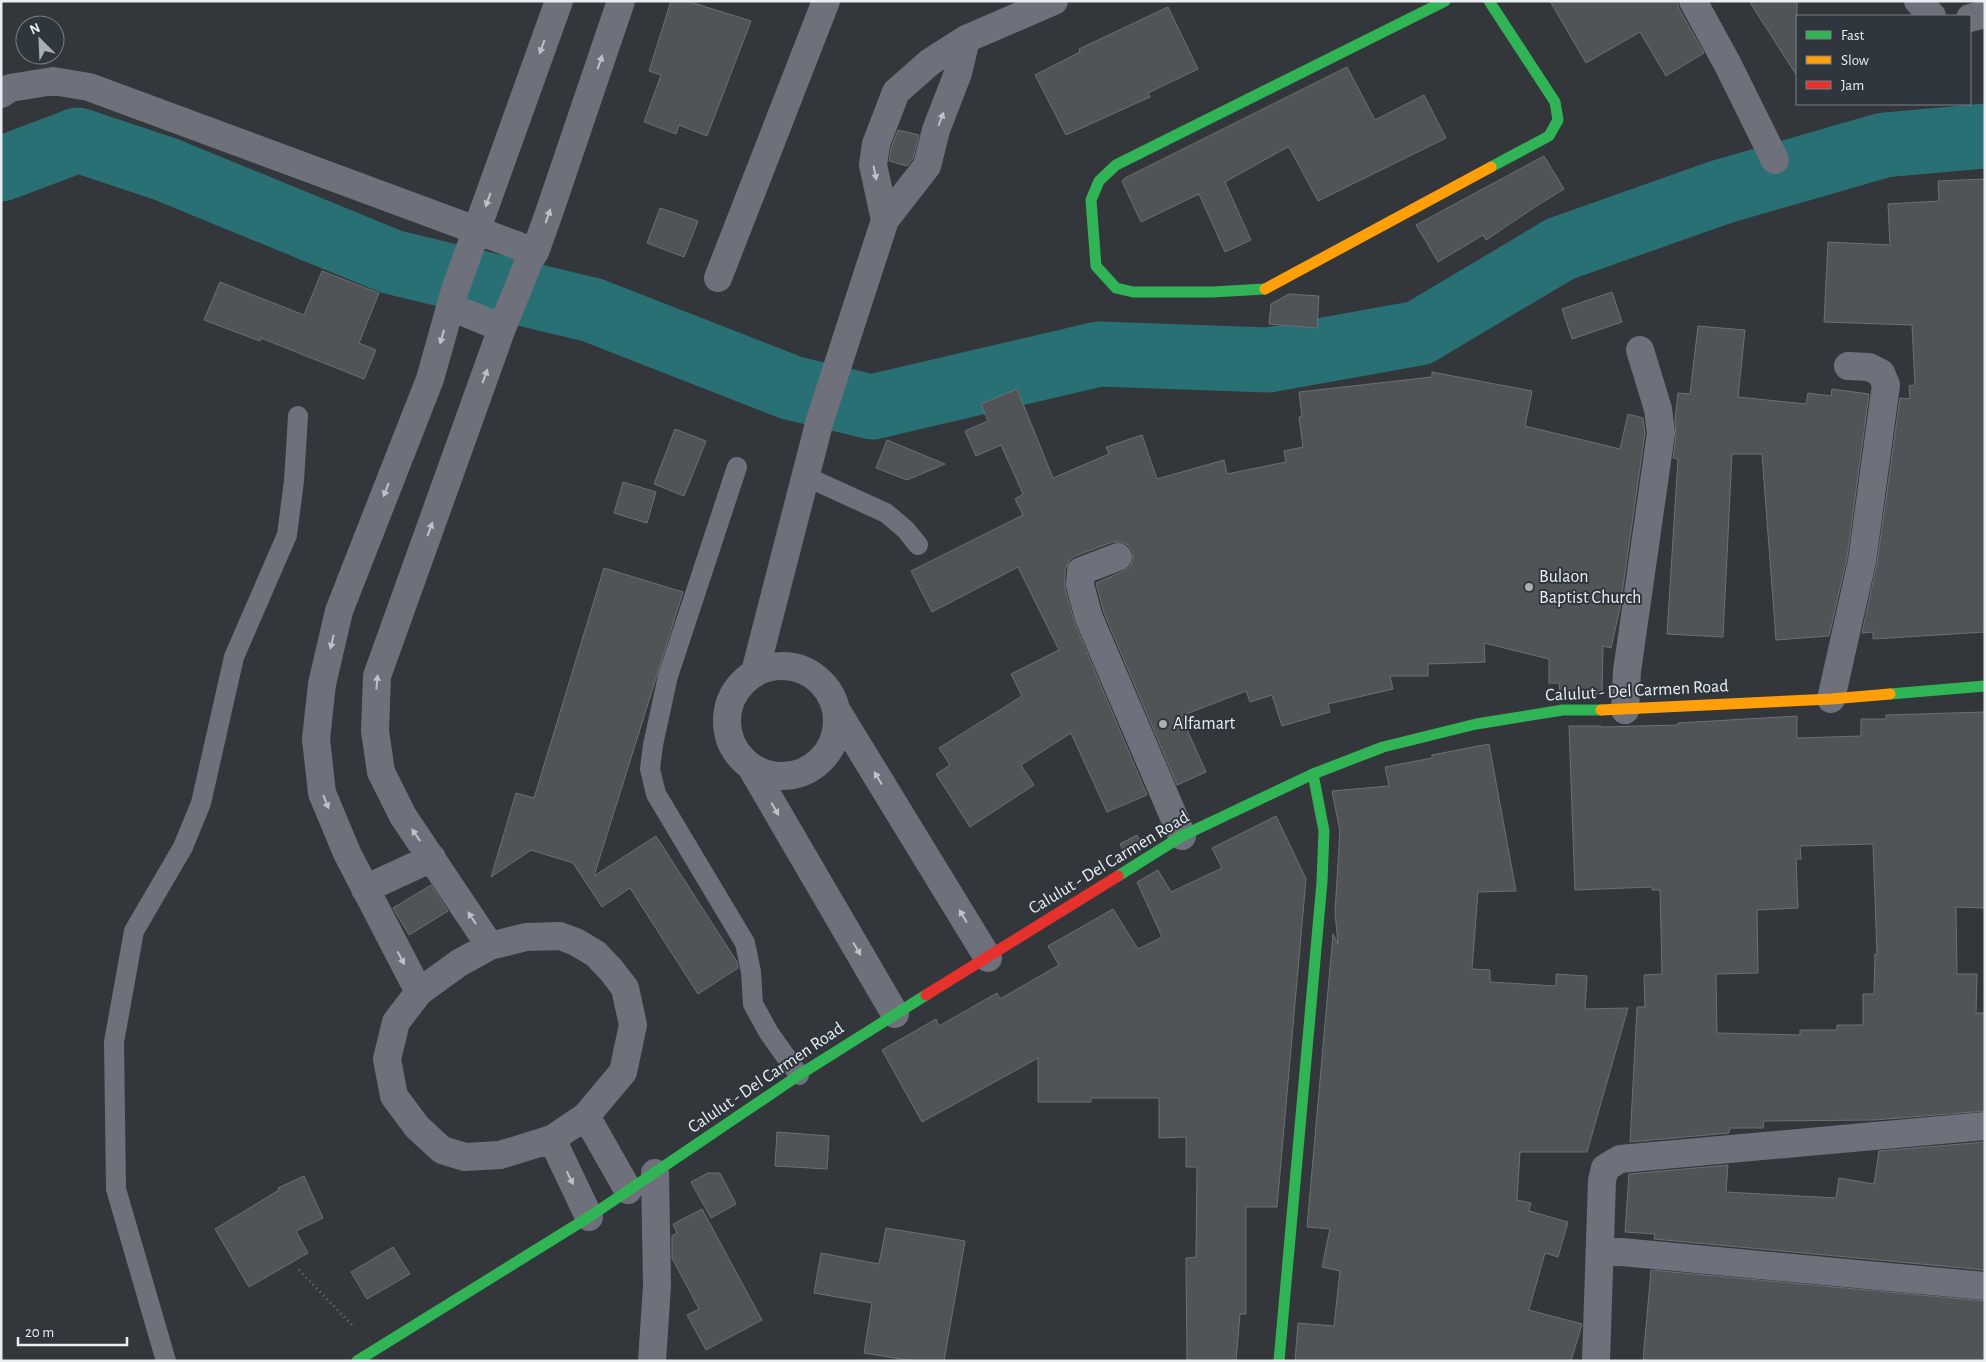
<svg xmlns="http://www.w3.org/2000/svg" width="1986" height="1362" font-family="'Alegreya Sans',sans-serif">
<rect width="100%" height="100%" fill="#33363a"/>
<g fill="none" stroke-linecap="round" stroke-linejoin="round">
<path stroke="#297074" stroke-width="65" d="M1,169L78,140L165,169L392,262L592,310L792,388L872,407L1099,354L1268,360L1419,333L1560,249L1721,192L1884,145L1985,136"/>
</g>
<path fill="#505456" stroke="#6c7073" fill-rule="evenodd" d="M671,1H687L751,21L707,136L679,125L676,134L644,122L661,75L649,71Z
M1550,1H1677L1679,9L1704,53L1666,76L1640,32L1586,63Z
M1749,1H1797V76Z
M1168,7L1198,69L1148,93L1150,97L1066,135L1035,75L1080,52L1079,49Z
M1347,67L1375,120L1424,95L1446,138L1318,201L1289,147L1286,148L1225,182L1251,240L1225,252L1199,194L1141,222L1122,181L1125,178Z
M898,130L919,135L913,159L907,166L889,161L891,148Z
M1544,156L1564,189L1538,205L1486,240L1483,235L1438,262L1416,225Z
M1985,179V632L1873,639V632L1862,633L1877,563L1900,398L1910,399L1909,386L1915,385L1912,325L1824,322L1828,242L1890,245L1888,204L1939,201L1938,181Z
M660,208L698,221L684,257L647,243Z
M322,271L379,293L359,343L376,350L364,379L261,338L260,341L204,320L220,282L304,315Z
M1612,292L1622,322L1572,339L1562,309Z
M1289,294L1319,296L1317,328L1269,324L1271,304Z
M1698,326L1745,330L1738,397L1806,404L1808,393L1831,396L1832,389L1869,394L1847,558L1829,636L1776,640L1762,454H1732L1723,637L1667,634L1678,459L1673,458L1676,435L1675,420L1678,393L1690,394Z
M1432,372L1532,391L1525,426L1620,449L1628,414L1643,418L1645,433L1620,608L1611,648L1603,646L1602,694L1560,695L1559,683H1549V659L1484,643L1485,662L1428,664V676H1390L1393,689L1328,704L1330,712L1282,726L1272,695L1250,702L1246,691L1181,716L1206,772L1177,785L1104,613L1096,583L1124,571L1130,567L1133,560V552L1128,545L1121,542H1113L1075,556L1069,561L1065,570V589L1075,624L1147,795L1107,812L1071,733L1021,765L1034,785L970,827L936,774L950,765L939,748L1022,696L1011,674L1059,650L1018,567L932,612L911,571L1023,515L1015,499L1023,494L1001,445L976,456L965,431L988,421L981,404L1017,389L1053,478L1109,454L1106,447L1142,435L1157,479L1224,460L1227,474L1286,462L1284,451L1303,447L1299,417H1302L1299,392L1432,377Z
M675,429L706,441L684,496L654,484Z
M887,440L945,464L907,480L876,468Z
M623,482L656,492L647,523L614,513Z
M604,568L683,592L594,876L656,836L737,962L738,968L698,994L630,888L602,907L573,863L531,850L491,877L516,793L534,798Z
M1985,712V908L1956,907L1957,974H1977L1976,1013H1985V1111L1874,1120L1764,1121L1763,1128H1730L1729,1133L1630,1142L1637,1007H1645L1644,975L1662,974L1660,890H1652V887L1575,890L1569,726H1601V727L1678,725V723L1797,716V738L1861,736V719H1886V715ZM1873,844L1877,954H1875L1874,994H1863V1025H1837V1030H1800V1035L1717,1033L1716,974L1758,973L1757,910L1798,908L1796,859H1801L1800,846Z
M1489,744L1516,891L1478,892L1472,969L1490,970V982L1556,986V974L1587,976L1585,1009L1628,1008L1587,1152H1520L1517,1200L1531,1203L1529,1211L1568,1222L1558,1257L1545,1253L1529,1310L1582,1324L1571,1361H1295L1298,1323L1334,1326L1340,1271L1322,1267L1330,1229L1307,1227L1333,934L1338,944L1335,912L1340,831L1332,791L1389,786L1385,767L1432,758V755Z
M1276,816L1306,879L1277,1207H1246V1314H1240L1236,1361H1187L1186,1258L1196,1257L1197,1167H1186V1137L1159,1138V1098H1091V1102H1038V1058L922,1122L882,1050L936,1019L939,1026L997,993L1000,999L1059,965L1048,946L1113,909L1138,949L1162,937L1137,882L1158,870L1171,892L1222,868L1212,848Z
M1137,835L1142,843L1125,854L1120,844Z
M431,885L448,911L409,935L393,908Z
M777,1132L829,1136L827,1169L775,1166Z
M1985,1142V1270L1654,1239L1655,1234L1625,1232L1629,1174L1728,1165L1726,1192L1836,1198L1839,1178L1874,1184L1879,1151Z
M708,1173H720L736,1204L711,1218L691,1182Z
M304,1176L323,1218L296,1231L308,1253L249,1287L215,1229L279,1190L278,1188Z
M702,1209L762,1320L706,1350L687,1315L699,1309L672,1258V1236L677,1233L673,1224Z
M886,1228L965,1241L944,1361H913L864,1353L872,1303L814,1293L821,1253L879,1264Z
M393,1247L410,1274L367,1299L351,1272Z
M1651,1270L1985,1301V1361H1643Z"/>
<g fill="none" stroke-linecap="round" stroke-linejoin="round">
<path stroke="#6d7077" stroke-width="3" stroke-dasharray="1 4" stroke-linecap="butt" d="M299,1270L352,1325"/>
<path stroke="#6e717b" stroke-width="20" d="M737,467L668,676L653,745L650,769L656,794L745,943L751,972L753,1004L769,1033L799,1075
M805,476L886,513L906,530L918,545
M166,1361L116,1189L114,1042L134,931L183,847L201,803L234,657L287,535L294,481L298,416"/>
<path stroke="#6e717b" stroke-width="28" d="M1693,1L1727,63L1775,160
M1918,1L1932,16
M1970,18L1985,14
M1,94L10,88L53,81L89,87L535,252
M885,220L873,165L876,144L896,92L930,62L966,39L1054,1
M718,278L826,1
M451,307L502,328
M1118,557L1081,571L1080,585L1089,618L1182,836
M727 721a55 55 0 1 1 110 0a55 55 0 1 1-110 0Z
M755,672L820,420L885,220L927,166L936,130L958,73L966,39
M1831,699L1862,561L1886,385L1881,373L1869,367L1848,366
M1625,710L1627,671L1661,433L1658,409L1640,350
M837,711L988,958
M751,767L895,1014
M365,889L432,858
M560,936L576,942L596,954L611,970L625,988L633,1025L623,1072L586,1116L552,1139L500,1155L465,1157L442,1150L417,1127L394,1096L387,1059L396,1022L419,992L459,963L490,946L526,937Z
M490,946L403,816L381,772L375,731L377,676L502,328L529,261L535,252L549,213L621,1
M419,992L347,853L322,793L316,739L322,684L339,611L430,379L455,290L559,1
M586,1116L628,1190
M552,1139L589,1217
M1600,1250L1985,1286
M652,1361L657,1286L655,1173
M1596,1361L1602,1181L1605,1168L1620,1159L1985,1126"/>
<path stroke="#30b455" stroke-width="11" d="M1489,1L1555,102L1558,120L1549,136L1491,167
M1265,289L1212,292H1133L1116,288L1096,266L1091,200L1099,181L1116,165L1445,1
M1890,694L1985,686
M1118,876L1182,836L1313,774L1383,747L1476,724L1563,710H1601
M357,1361L589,1217L799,1075L926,995
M1279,1361L1322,882L1324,831L1313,774"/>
<path stroke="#ff9f0a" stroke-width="11" d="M1265,289L1491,167
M1601,710L1831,699L1890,694"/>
<path stroke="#e5322d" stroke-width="11" d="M926,995L1118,876"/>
</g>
<defs><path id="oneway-solid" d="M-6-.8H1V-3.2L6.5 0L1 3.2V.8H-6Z" transform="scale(1.25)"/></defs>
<g fill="#bec2c8">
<use href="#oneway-solid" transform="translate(542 47) rotate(110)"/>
<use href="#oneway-solid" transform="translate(600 62) rotate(-71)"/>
<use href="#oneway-solid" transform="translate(941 119) rotate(-69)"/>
<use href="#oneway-solid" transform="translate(875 173) rotate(78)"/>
<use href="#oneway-solid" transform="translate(488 200) rotate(110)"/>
<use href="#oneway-solid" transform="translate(548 216) rotate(-70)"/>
<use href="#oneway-solid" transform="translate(442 337) rotate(106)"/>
<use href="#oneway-solid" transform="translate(485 376) rotate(-70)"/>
<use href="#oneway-solid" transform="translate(386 490) rotate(111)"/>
<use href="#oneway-solid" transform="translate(430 529) rotate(-70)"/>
<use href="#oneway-solid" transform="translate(332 642) rotate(103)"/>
<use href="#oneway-solid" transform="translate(377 682) rotate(-85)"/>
<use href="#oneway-solid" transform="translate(878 778) rotate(-121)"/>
<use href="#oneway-solid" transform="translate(326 802) rotate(68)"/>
<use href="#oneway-solid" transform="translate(775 809) rotate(60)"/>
<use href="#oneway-solid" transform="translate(416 835) rotate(-125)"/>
<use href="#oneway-solid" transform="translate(963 916) rotate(-121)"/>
<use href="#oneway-solid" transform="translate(472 918) rotate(-123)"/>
<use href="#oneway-solid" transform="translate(857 949) rotate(60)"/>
<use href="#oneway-solid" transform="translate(401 958) rotate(62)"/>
<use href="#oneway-solid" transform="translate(570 1178) rotate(64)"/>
</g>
<g fill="#a9aeb2" stroke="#30363d" stroke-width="2">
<circle cx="1529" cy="587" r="5"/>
<circle cx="1163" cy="724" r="5"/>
</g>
<g text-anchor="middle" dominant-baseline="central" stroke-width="4" stroke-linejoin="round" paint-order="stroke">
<g font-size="18" fill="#e9eef2" stroke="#30363d" text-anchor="start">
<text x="1539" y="577">Bulaon<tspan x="1539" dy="21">Baptist Church</tspan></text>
<text x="1173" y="724">Alfamart</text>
</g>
<g font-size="18" fill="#e9eef2" stroke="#30363d">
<text transform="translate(1637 691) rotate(-3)">Calulut - Del Carmen Road</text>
<text transform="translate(1109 863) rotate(-31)">Calulut - Del Carmen Road</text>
<text transform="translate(766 1078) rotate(-34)">Calulut - Del Carmen Road</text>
</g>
</g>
<rect width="1986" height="1362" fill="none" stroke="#e9eef2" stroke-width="5"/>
<rect x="1796" y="15" width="175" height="90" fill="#30363d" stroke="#7a8085"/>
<rect x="1806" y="31" width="25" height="8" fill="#30b455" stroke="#7a8085"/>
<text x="1841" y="40" font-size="15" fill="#e9eef2">Fast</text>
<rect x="1806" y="56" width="25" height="8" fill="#ff9f0a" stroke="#7a8085"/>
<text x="1841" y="65" font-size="15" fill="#e9eef2">Slow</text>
<rect x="1806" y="81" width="25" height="8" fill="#e5322d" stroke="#7a8085"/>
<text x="1841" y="90" font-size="15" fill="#e9eef2">Jam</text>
<g transform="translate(40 40) rotate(336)"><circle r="24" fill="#30363d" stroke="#7a8085"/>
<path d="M0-4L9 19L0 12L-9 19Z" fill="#a9aeb2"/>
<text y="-8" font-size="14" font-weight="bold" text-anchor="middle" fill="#e9eef2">N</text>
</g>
<path d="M18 1337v8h109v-8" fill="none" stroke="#e9eef2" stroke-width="2.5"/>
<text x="25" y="1337" font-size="15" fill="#e9eef2" stroke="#30363d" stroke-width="4" paint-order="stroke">20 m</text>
</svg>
